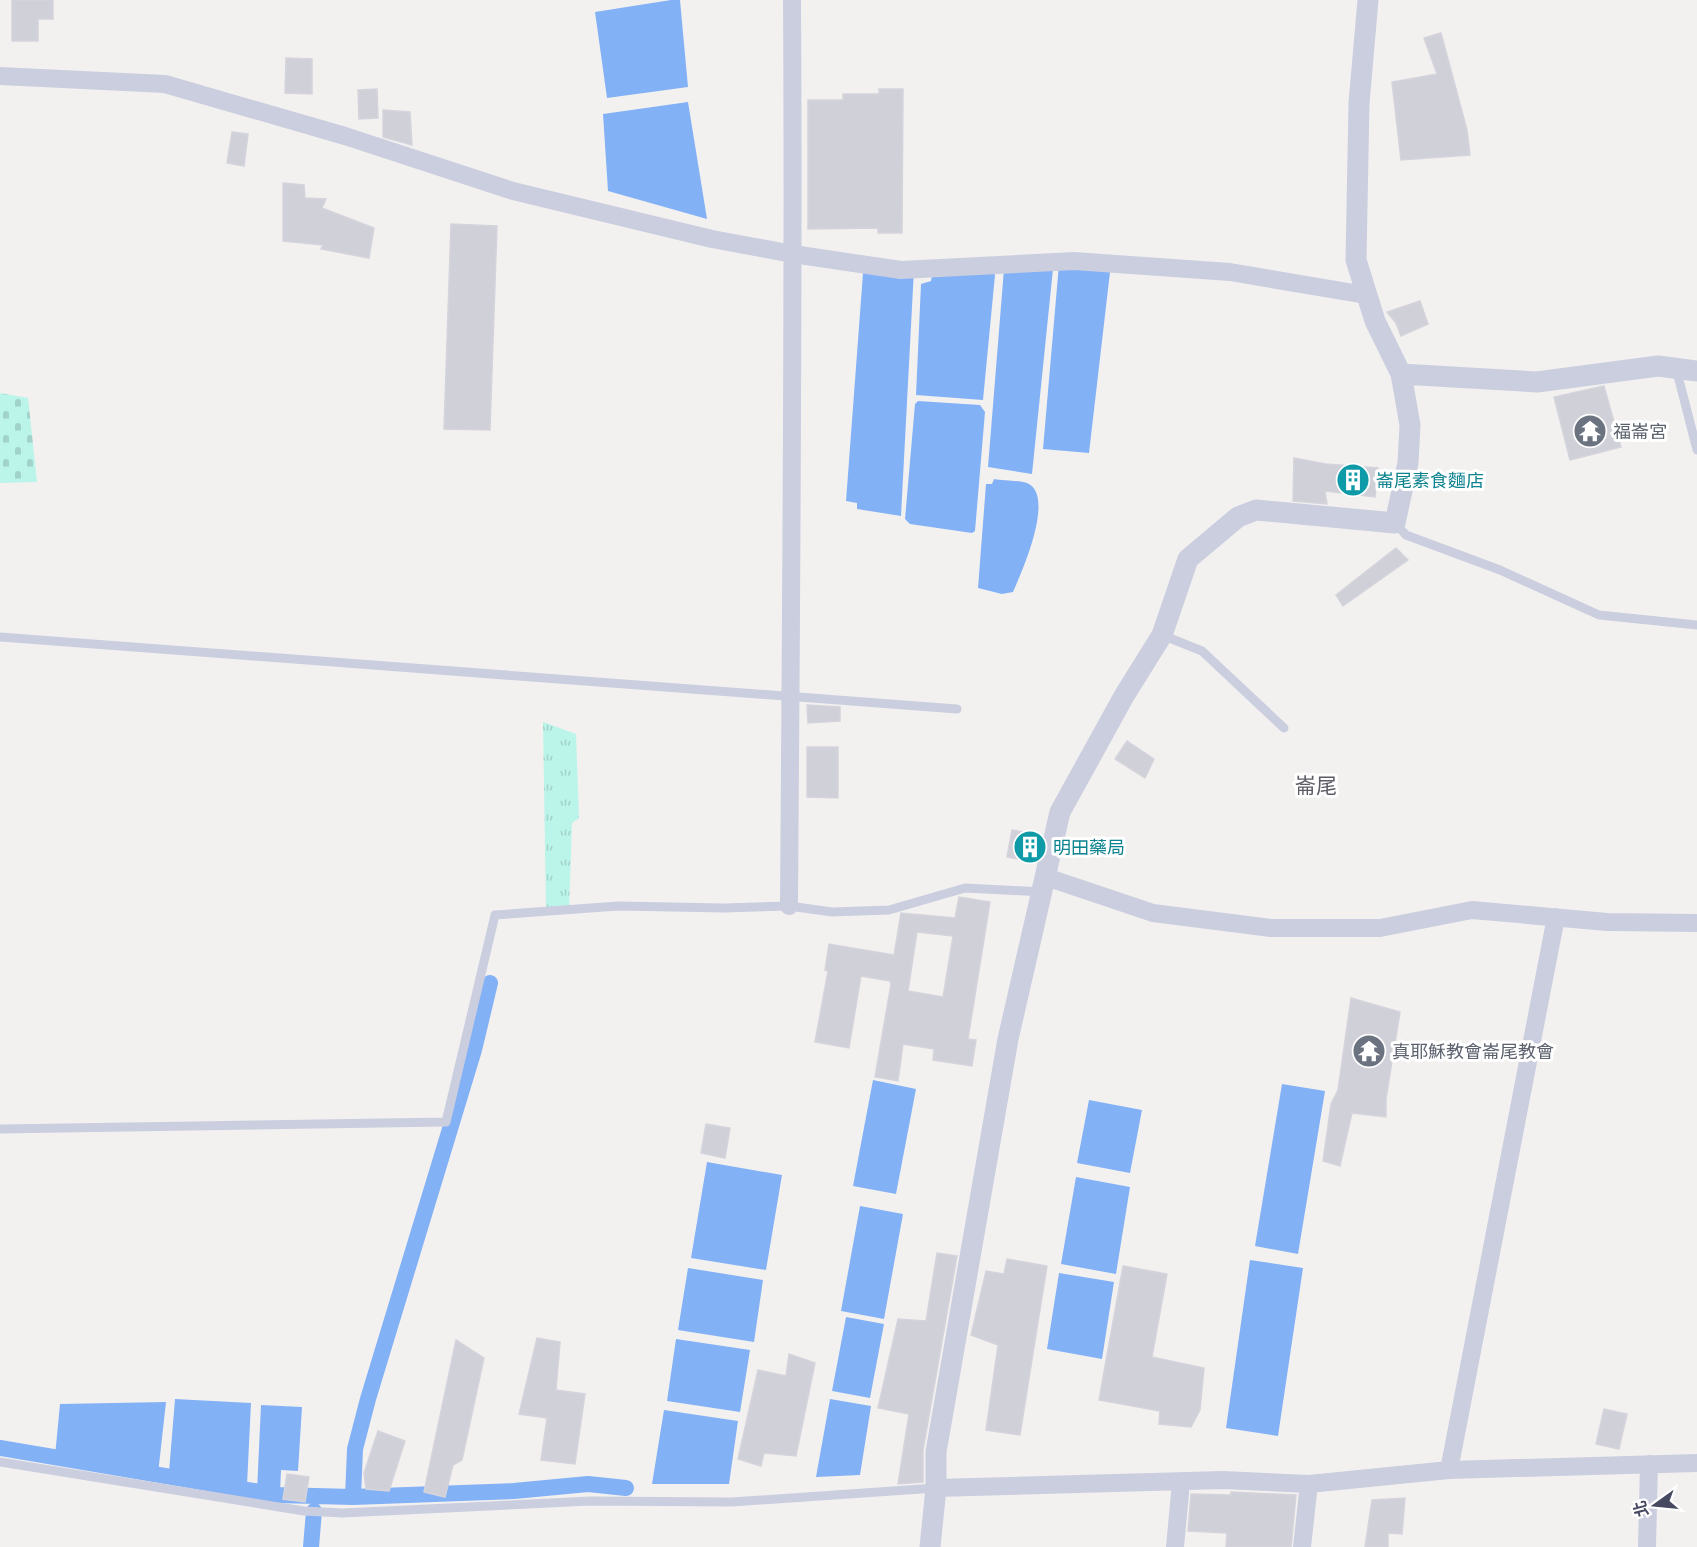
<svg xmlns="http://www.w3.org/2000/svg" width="1697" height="1547" font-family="Poppins,'Noto Sans TC',sans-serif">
<defs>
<pattern id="grass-tufts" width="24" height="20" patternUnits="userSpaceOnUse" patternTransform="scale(1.5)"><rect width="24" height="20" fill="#bbf4e8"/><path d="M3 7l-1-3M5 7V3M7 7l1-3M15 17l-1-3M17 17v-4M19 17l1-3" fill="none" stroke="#a2d3ca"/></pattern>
<pattern id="cemetery-stones" width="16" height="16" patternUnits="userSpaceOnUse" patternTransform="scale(1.5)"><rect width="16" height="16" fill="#bbf4e8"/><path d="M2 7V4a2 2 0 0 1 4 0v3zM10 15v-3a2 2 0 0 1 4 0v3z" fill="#a2d3ca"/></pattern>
</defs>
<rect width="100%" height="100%" fill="#f3f1f0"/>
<path fill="url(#grass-tufts)" d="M543,722L576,734L579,818L572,823L569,909L546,911Z"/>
<path fill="url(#cemetery-stones)" d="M0,393L28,398L37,482L0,483Z"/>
<path fill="#83b1f6" d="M671,0H680L688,87L607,98L595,12Z
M688,102L707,219L608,191L603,114Z
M1059,264L1110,272L1089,453L1043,449Z
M914,269L901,516L857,509V503L846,501L863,273Z
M1004,269H1053L1032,474L988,467Z
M993,271L995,275L983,400L916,395L921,284L931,281L932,275Z
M918,401L980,405L985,412L975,531L972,533L910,524L905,519L915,404Z
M994,479C1003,481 1017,480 1027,483C1056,495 1022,572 1013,592L1002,594L978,588L986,484H992Z
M873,1080L916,1089L896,1194L853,1186Z
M1282,1084L1325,1091L1298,1254L1255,1246Z
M1089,1100L1142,1110L1130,1173L1077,1163Z
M707,1162L782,1175L766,1270L691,1258Z
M1076,1177L1130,1187L1116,1274L1061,1264Z
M860,1206L903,1214L884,1319L841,1311Z
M1250,1260L1303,1268L1278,1436L1226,1428Z
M688,1268L763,1280L754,1342L678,1330Z
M1059,1273L1114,1282L1102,1359L1047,1349Z
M846,1317L884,1324L870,1398L832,1391Z
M676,1339L750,1350L740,1412L667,1401Z
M175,1399L251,1403L247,1485L169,1472Z
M830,1399L871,1406L860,1475L816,1477Z
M166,1402L158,1474L55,1456L60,1404Z
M261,1405L302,1407L298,1471L281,1470L280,1493L257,1491Z
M664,1410L738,1421L729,1484H652Z"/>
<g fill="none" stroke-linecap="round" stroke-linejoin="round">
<path stroke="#83b1f6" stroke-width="16" d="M0,1448L278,1495L353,1497L514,1491L588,1484L626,1488
M353,1497L355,1449L368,1399L474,1050L490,983
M311,1547L314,1511"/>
</g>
<path fill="#d0d0d8" stroke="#d5d4dc" stroke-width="1.5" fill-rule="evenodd" d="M12,0H53V19H38V41H12Z
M1441,33L1467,130L1470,155L1401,160L1392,82L1437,74L1424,38Z
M286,58L312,59V94L285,93Z
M377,89L378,118L359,119L358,90Z
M879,89H903L902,233H878V228L808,229V100H843V94H879Z
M383,110L410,112L412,145L383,137Z
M232,132L248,134L244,166L227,163Z
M283,183L304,185L305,198L326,199L322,208L374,228L369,258L321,249L323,245L283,241Z
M451,224L497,226L490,430L444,429Z
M1420,301L1428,324L1401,336L1396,323L1387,312Z
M1604,386L1621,447L1570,460L1554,397Z
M1294,458L1326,464L1378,468L1375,497L1325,491L1327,504L1293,501Z
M1396,548L1408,560L1343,606L1336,595Z
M807,705L840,707V721L808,723Z
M1127,741L1154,759L1145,778L1115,759Z
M807,747H838V798L807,797Z
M1012,830L1042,835L1035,862L1007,857Z
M959,897L990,902L968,1039L976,1040L972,1066L933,1060L934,1049L903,1044L898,1081L875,1077L891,984L890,981L861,976L849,1048L815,1042L828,971L825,970L829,944L894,955L901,913L955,918ZM917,932L953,936L943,997L908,991Z
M1351,998L1400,1012L1386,1099V1117L1352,1113L1340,1166L1323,1161L1331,1104L1338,1090Z
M706,1124L730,1128L725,1158L701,1153Z
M937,1253L957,1256L923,1450V1482L898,1484L909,1414L878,1408L898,1319L926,1321Z
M1007,1259L1047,1266L1020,1435L986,1430L998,1345L971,1335L986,1271L1004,1274Z
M1123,1266L1167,1274L1152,1357L1204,1368L1200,1410L1191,1427L1159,1424L1160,1411L1099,1400Z
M537,1338L560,1342L556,1390L585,1394L575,1464L541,1460L547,1418L519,1414Z
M456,1340L484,1358L462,1460L453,1465L445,1497L424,1492Z
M789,1354L815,1363L796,1456L764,1453L761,1466L738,1459L758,1370L786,1376Z
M1604,1409L1627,1414L1619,1449L1596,1444Z
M378,1431L405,1441L389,1491L366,1489L364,1473Z
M287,1474L309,1477L305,1502L283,1499Z
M1231,1492L1296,1495L1291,1547H1226L1227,1533L1188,1531L1191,1494L1231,1495Z
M1405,1498L1402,1534L1388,1533V1547H1365L1372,1500Z"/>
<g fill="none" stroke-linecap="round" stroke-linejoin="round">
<path stroke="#cbcedf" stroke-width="9" d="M1676,368L1697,450
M1395,523L1406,535L1500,570L1599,615L1697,625
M1162,635L1202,651L1284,728
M0,637L957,709
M0,1129L446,1122L495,915L618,906L724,908L789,906L832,912L889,910L965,888L1043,892
M0,1462L304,1511L343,1513L590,1501L732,1502L936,1488"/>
<path stroke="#cbcedf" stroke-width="18" d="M0,76L165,84L345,136L513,191L712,239L793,254L901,270L1074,261L1230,272L1366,295
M1046,877L1153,913L1271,928H1380L1472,910L1607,922L1697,923
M789,906C791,604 794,302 792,0
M1449,1470L1556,917
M936,1488L1223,1480L1309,1484L1449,1470L1697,1463
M1175,1547L1181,1482
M1302,1547L1309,1484
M1647,1547L1649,1464"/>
<path stroke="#cbcedf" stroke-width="21" d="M1401,374L1537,382L1658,366L1697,371
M930,1547L936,1488V1452L1008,1039L1060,812L1124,696L1162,635L1188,559L1238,517L1256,510L1395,523L1408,463L1410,425L1401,374L1375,321L1356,260L1359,103L1368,0"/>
</g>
<defs>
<symbol id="temple-disc" viewBox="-11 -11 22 22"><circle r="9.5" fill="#6b7280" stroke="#fff"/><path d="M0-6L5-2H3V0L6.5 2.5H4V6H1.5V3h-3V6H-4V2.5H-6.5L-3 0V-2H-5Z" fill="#fff"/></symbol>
<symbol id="building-disc" viewBox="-11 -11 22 22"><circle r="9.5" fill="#0f9aa8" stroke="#fff"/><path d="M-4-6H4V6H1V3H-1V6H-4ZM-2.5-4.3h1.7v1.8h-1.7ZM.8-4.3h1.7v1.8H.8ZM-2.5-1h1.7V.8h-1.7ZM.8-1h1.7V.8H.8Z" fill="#fff"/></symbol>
</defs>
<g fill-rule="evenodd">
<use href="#temple-disc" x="1571" y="412" width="38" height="38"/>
<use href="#building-disc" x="1334" y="461" width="38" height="38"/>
<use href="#building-disc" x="1011" y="828" width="38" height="38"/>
<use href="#temple-disc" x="1350" y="1032" width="38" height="38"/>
</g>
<g text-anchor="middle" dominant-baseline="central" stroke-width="6" stroke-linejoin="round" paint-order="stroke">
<g font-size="18" fill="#5b616d" stroke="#fff" text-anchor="start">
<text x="1613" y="431">福崙宮</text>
<text x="1392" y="1051">真耶穌教會崙尾教會</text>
</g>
<g font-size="18" fill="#0d838f" stroke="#fff" text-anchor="start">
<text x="1376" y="480">崙尾素食麵店</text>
<text x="1053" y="847">明田藥局</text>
</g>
<g font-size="21" fill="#5c5c66" stroke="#fff">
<text x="1316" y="785">崙尾</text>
</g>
</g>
<g transform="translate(1655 1505) rotate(255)" stroke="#ffffff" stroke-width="4.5" paint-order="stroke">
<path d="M0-4.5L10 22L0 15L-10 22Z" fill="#464960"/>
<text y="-9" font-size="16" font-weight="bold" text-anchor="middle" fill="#464960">北</text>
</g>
</svg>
